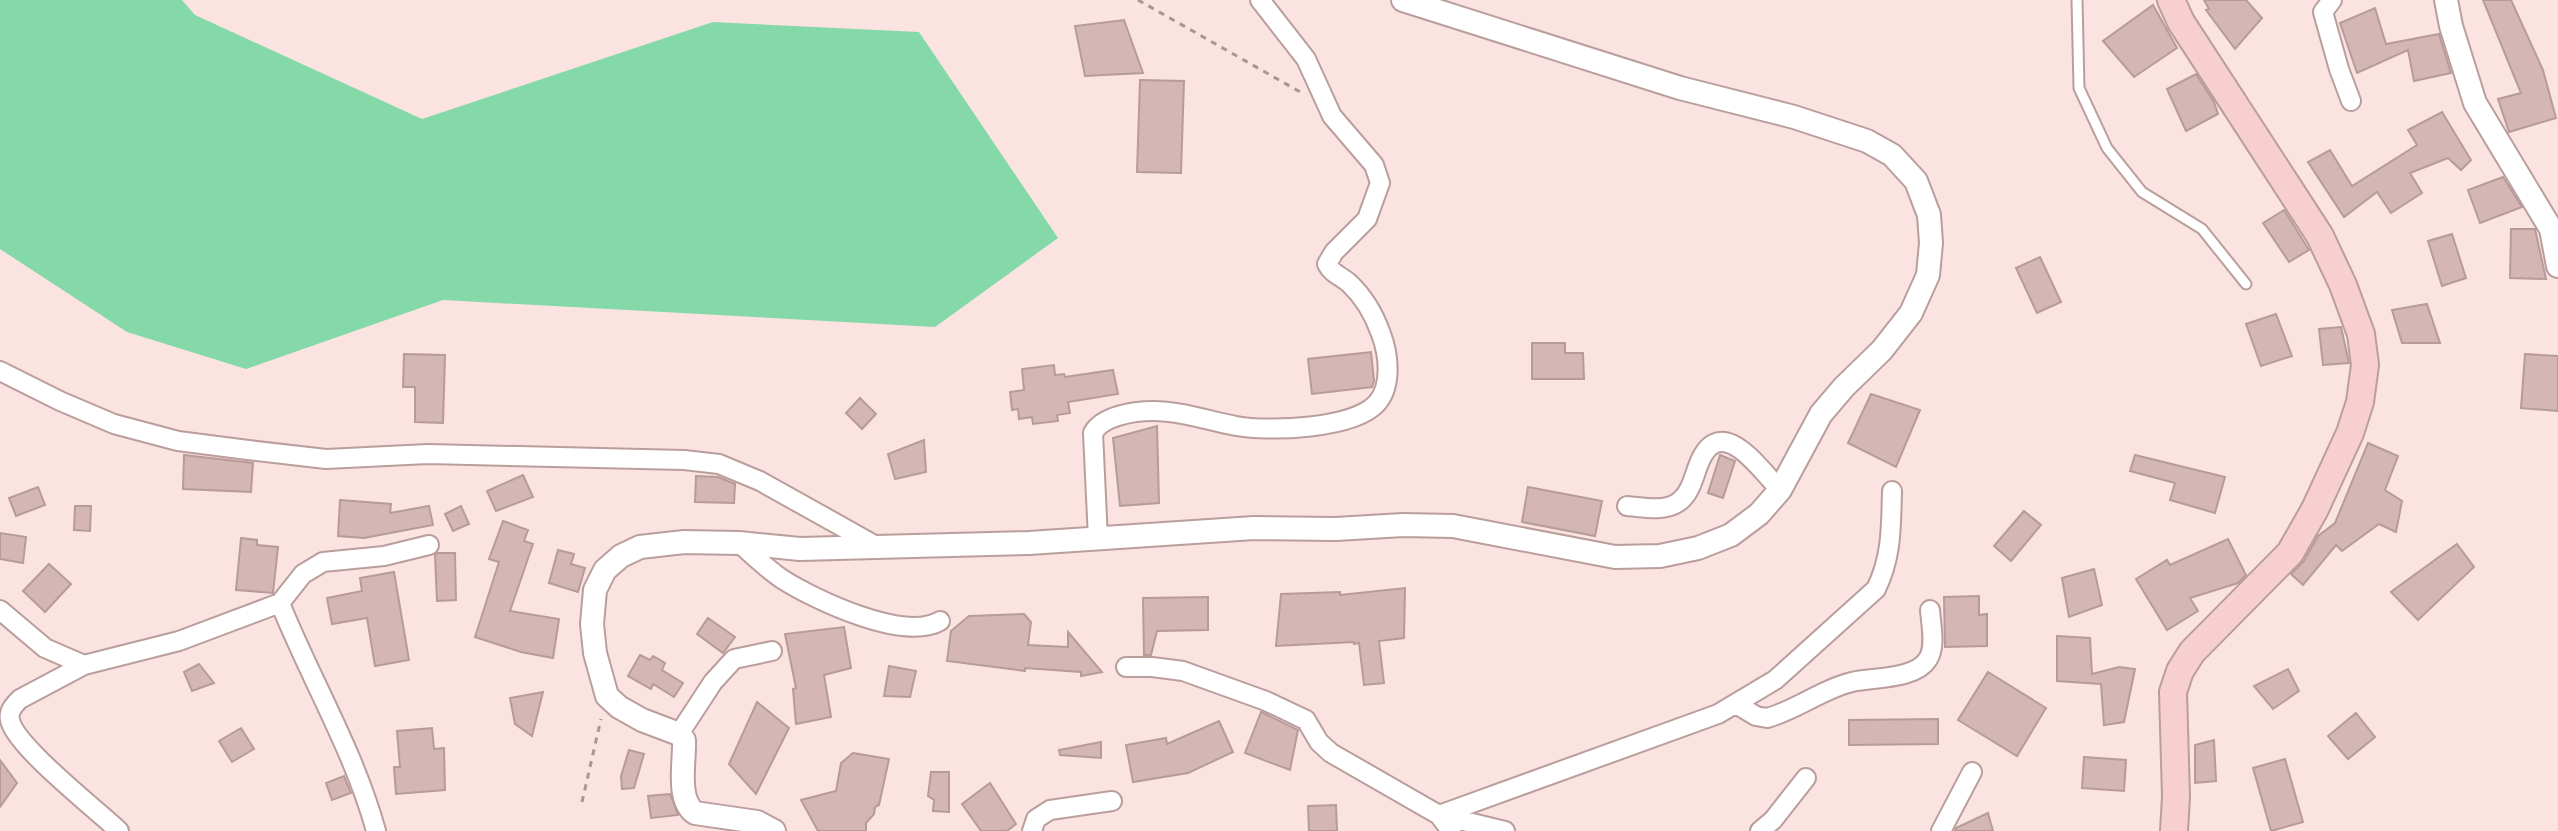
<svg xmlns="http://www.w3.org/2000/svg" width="2558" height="831" font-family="Manrope,sans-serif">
<rect width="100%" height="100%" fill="#fbe3e2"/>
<path fill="#85d9a8" d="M0,0H182L195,15L422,119L713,22L919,32L1058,238L935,327L443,300L246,369L127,332L0,249Z"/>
<path fill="#d4b7b5" stroke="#b69b99" stroke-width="2" d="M2204,0H2246L2262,18L2235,49L2206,10L2209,9Z
M2483,0H2511L2543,70L2556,118L2509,132L2498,99L2521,93Z
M2153,5L2177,48L2134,77L2103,41Z
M2375,8L2386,44L2439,34L2451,73L2414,81L2408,50L2357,73L2340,23Z
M1124,20L1143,73L1085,76L1075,26Z
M2196,74L2214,102L2218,114L2186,131L2167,89Z
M1140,80L1184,81L1181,173L1137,172Z
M2442,112L2471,160L2461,170L2448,158L2410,173L2422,193L2391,213L2377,192L2344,217L2308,162L2330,150L2352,186L2417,145L2408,130Z
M2503,177L2522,207L2480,223L2468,190Z
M2284,210L2309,250L2289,262L2263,223Z
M2511,229H2535L2546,279L2510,278Z
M2452,234L2466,278L2442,286L2428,241Z
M2040,257L2061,302L2037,313L2016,268Z
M2427,304L2440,343H2402L2392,310Z
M2276,314L2292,356L2261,366L2246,324Z
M2341,327L2349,363L2323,365L2319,329Z
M1532,343H1565V353H1583L1584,379H1532Z
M1371,352L1374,381L1372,387L1312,394L1308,359Z
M404,354L445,355L443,423L415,422V387H403Z
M2525,354L2558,356V411L2521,408Z
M1054,365L1055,375L1064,374L1065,377L1113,370L1118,394L1068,402L1070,413L1057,415L1058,421L1033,424L1032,417L1019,419L1018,409L1012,410L1010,392L1024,390L1022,369Z
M1871,394L1920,410L1896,467L1848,443Z
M860,398L876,414L862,429L846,413Z
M1157,426L1159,503L1120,506L1113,438Z
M924,440L926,472L895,479L888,454Z
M2368,443L2398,456L2385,490L2402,501L2396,532L2379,524L2342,551L2336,545L2303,585L2291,574L2304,561L2318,536L2335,523Z
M184,455L253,463L251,492L183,489Z
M1720,455L1735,461L1723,498L1708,493Z
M2135,455L2225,477L2215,513L2170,500L2175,483L2130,471Z
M523,475L533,497L496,511L487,491Z
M696,476L718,477L735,484L734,503L695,502Z
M38,487L45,505L16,516L9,498Z
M1528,487L1602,501L1595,536L1522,522Z
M340,500L391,504L390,513L429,506L433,525L364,538L338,536Z
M75,506H91L90,531L74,530Z
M461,506L469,524L453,531L445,514Z
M2024,511L2041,525L2011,561L1994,546Z
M503,521L528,530L524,541L533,544L510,611L559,619L553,658L521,652L475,637L499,562L489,559Z
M0,533L26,537L23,563L0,559Z
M241,538L257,540V545L278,547L273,593L236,590Z
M2228,539L2246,575L2238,583L2190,598L2198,611L2167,630L2136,579L2167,560L2170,565Z
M2457,544L2474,567L2418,620L2391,592Z
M558,550L574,554L571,564L585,568L578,592L549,583Z
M438,553H455L456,600L437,601L435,555Z
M49,564L71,584L45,612L23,591Z
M2094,569L2102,605L2069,617L2062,578Z
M394,572L409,660L375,666L367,618L332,624L327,598L362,591L360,578Z
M1405,588L1404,638L1379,641L1384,683L1364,685L1359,643L1354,644V642L1276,646L1281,594L1340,592V595Z
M1979,596V615L1987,614V646L1945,647L1944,597Z
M1208,597V630L1157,631L1151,655H1144L1143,598Z
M1024,614L1031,622L1028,645L1068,647V632L1102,672L1081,676V672L1025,668V671L947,661L951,631L969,616Z
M708,618L735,637L723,653L697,634Z
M844,627L851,668L824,675L831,717L796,724L793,689L796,688L785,634Z
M2057,636L2090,638L2092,674L2119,667L2135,669L2124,722L2104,725L2101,684L2057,681Z
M640,655L650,660L653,656L665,663L662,670L683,683L674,697L653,684L651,689L628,676Z
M199,664L214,683L192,691L184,672Z
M889,666L916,671L910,697L884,696Z
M2288,669L2299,691L2273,709L2254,686Z
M1988,672L2046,708L2017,756L1958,720Z
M543,692L532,736L515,724L510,698Z
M757,702L789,728L756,794L729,764Z
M1261,712L1298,730L1290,770L1245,753Z
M2356,713L2375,737L2348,759L2328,736Z
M1938,719V744L1849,745V720Z
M1219,721L1233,752L1188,773L1133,782L1126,745L1166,738L1167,744Z
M241,728L254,749L232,762L219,741Z
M432,728L434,749L444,748L445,790L396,794L394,767H400L397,731Z
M2214,740L2216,781L2195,783V745Z
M1101,742V758L1060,755L1059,750Z
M629,750L644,754L634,788L622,789L621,776Z
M853,753L889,759L879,805L875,807L874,814L866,823V831H818L801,800L836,791L841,763Z
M2084,757L2126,760L2124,791L2082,788Z
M2285,759L2303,822L2271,831L2253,768Z
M0,760L17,783L0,807Z
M931,772H949V812L933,811L934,800L928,796Z
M344,776L351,793L332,800L326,783Z
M990,783L1016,824L1007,831H981L962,804Z
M670,794L678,815L651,818L648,796Z
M1336,805L1337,831H1309L1308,806Z
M1988,813L1993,831H1955L1956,828Z"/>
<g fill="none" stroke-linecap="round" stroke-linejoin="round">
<defs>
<path id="service" d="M2077,0L2079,88L2107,148L2142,192L2202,229L2246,284"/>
<path id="minor" d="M2332,0L2323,12L2339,69L2351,101
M0,371L60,401L114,424L178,441L248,450L326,459L428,454L684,460L719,464L760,481L878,547
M1627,506C1642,507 1663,512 1677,503C1690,495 1693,479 1698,466C1719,409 1759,468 1780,490
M1098,539L1093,433C1102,416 1134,411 1153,411C1181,411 1209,421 1236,426C1269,432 1354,429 1377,403C1392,386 1389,355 1381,334C1374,314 1365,298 1349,283C1341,276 1332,274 1327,264L1334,252L1367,219L1380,183L1374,165L1332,116L1306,59L1260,0
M739,543C753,555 767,569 782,579C815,600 904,642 940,621
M280,603C311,680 354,751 376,831
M0,610L45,648L84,665L179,641L280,603L303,574L323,562L384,556L429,545
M84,665L20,699C14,705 8,711 10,720C15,746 96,809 119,831
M1126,667H1152L1183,671L1266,701L1306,720L1319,742L1331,753L1439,815L1505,831
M1736,704L1756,716L1767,718C1797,710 1822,689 1852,682C1874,677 1915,680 1928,659C1936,647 1931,624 1930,610
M679,734L713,682L734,659L772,651
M1032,831L1036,819L1050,810L1112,801
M1451,831L1439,815L1718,714L1775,680L1876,589C1892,557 1891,526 1892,491
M1760,831L1773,820L1806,778
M1941,831L1972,772"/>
<path id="tertiary" d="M2446,0L2451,26L2475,103L2551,229L2558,266
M774,831L757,822L695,813C676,799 685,762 684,740L679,734L642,720L619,707L607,696L595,653L592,624L595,590L605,570L621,556L640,547L684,542L739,543L800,549L1029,543L1254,528L1336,529L1403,525L1453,526L1615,557L1660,556L1698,548L1731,535L1759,514L1780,490L1821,414L1844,387L1882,350L1911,313L1928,275L1931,243L1929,215L1916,181L1892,155L1867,141L1794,117L1680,88L1403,0"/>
<path id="secondary" d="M2171,0L2181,22L2320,236L2343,285L2361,334L2365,365L2360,402L2350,433L2315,509L2290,553L2192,652L2180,671L2173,692L2176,797L2174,831"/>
</defs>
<use href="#service" stroke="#ba9e9c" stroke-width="13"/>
<use href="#minor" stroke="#ba9e9c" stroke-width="22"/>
<use href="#tertiary" stroke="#ba9e9c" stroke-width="26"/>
<use href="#secondary" stroke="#ba9e9c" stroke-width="30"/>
<path stroke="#a89695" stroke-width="3" stroke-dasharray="6 6" stroke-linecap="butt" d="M1138,0L1302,93
M582,802L601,719"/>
<use href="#service" stroke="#fff" stroke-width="9"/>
<use href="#minor" stroke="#fff" stroke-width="18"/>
<use href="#tertiary" stroke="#fff" stroke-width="22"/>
<use href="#secondary" stroke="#f8cfcf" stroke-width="26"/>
</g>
</svg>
